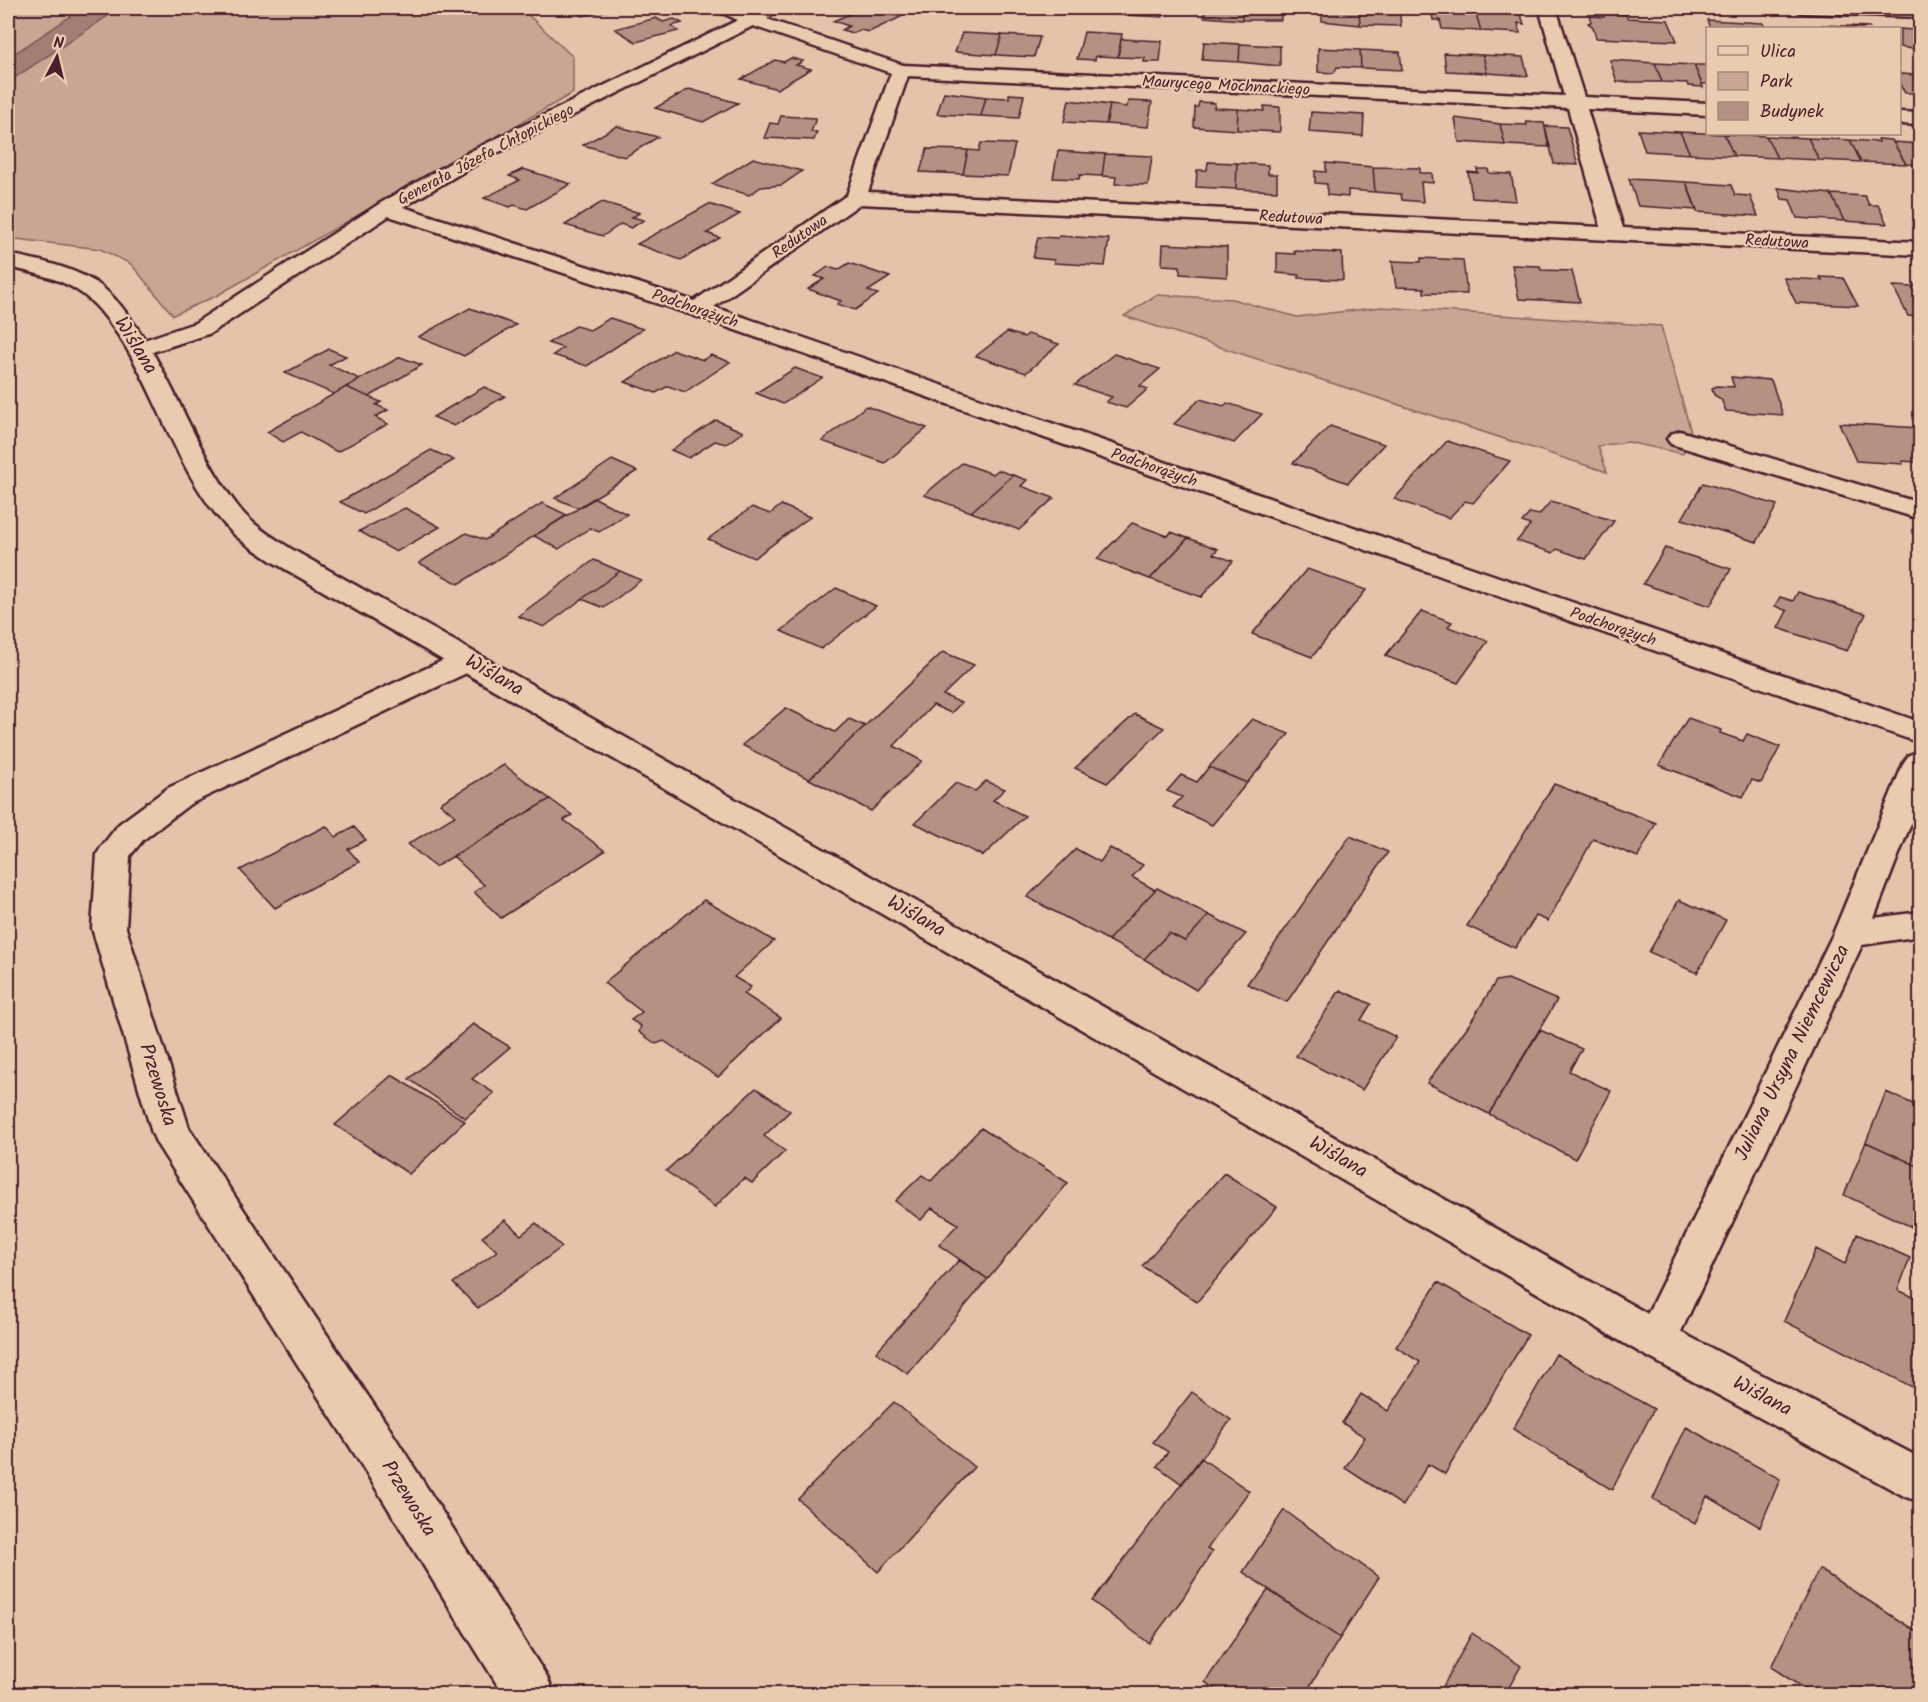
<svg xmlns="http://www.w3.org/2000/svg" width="1928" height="1702" font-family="Kalam,sans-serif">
<rect width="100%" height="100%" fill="#e3c4ab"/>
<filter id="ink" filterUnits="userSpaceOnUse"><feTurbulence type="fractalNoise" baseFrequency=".0167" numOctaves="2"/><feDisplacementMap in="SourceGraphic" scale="12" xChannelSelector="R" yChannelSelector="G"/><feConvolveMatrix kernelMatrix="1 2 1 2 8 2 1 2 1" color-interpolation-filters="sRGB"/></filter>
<g filter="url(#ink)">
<path fill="#c7a693" stroke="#88625f" stroke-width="1.5" d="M8,8H521L573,57V93L216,296L173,315L131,264L100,249L8,238Z
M1156,295L1232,299L1297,317L1382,307L1661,326L1691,432L1683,454L1628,442L1598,446L1607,472L1124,316Z"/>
<path fill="#a27e75" stroke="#7f5857" stroke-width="1.5" d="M83,8H120L8,82V58Z"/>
<path fill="#b39183" stroke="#4a1f2b" stroke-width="1.5" d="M571,8H618L582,16Z
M864,8H868L901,17L869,32L860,30L852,33L842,30L849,26L833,21Z
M973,8H1010L1009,11L972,9Z
M1010,8H1047L1046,13L1009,11Z
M1090,8H1127L1126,15L1088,13Z
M1127,8H1171H1164L1163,17L1126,15Z
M1205,8H1242V20L1204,17Z
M1242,8H1280L1281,20H1242Z
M1322,8H1359L1360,25L1322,21Z
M1359,8H1399L1401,26L1360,25Z
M1431,8L1475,10L1481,31L1442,29L1440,20H1433Z
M1475,10L1520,12L1524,24L1518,23L1520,33L1481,31Z
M1602,13L1626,14L1627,18L1668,20L1677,41L1596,38L1593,27L1588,23L1591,22L1590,16L1604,17Z
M656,18L663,22L674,19L682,23L671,26L678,31L636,42L615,29Z
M1707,20L1763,23L1766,28H1710Z
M1822,25L1869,27L1870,28H1824Z
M1900,29L1914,30L1920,39V50L1900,47Z
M1084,32L1122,34L1118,57L1096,56L1095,60L1077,59Z
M962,33L1002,35L996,55L955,52Z
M1002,35L1040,37L1034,57L996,55Z
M1121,39L1162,41L1160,62H1144L1145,58L1118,57Z
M1204,42L1240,44L1239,62L1202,60Z
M1240,44L1280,46V66L1239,62Z
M1318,48L1360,50L1361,68L1337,67L1334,73L1318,72Z
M1360,50L1400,52L1402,70L1361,68Z
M1444,53L1483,55L1487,73L1446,71Z
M1483,55L1523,57L1528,76L1487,73Z
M791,58L803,61L796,65L811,69L777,89L741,79L775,60L784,62Z
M1610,60L1655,63L1662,82H1617Z
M1655,63L1694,65L1703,87L1688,86L1687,83L1662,82Z
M1694,65H1708V84H1702Z
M1900,74L1920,75V93H1905L1900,85Z
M689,89L738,103L703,122L655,108Z
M944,92L986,97L981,116L937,114Z
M1009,94L1024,95L1019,118L981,116L986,97L1009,98Z
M1069,100L1110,105L1106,124L1064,122Z
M1128,101L1152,102L1148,127L1106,124L1110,105L1127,107Z
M1199,102L1215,103L1214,108L1238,109L1237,130L1194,127L1195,107H1198Z
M1264,106L1280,107V132L1237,130L1238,109L1264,111Z
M1311,112L1364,115L1363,136L1309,132Z
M781,116L816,118L811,132H817L814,140L764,138L770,123L778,124Z
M1455,118L1500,124L1505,145L1459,142Z
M1526,122L1544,123L1549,147L1505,145L1500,124L1527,125Z
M617,126L627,129L658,137L625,157L583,145Z
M1545,126L1567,127L1578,165L1554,164Z
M1638,130L1680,132L1690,154L1645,151Z
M1680,132L1724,134L1734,156L1690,154Z
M1724,134L1766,136L1777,158L1734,156Z
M1766,136L1808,138L1819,160L1777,158Z
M1808,138L1850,140L1861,162L1819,160Z
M1878,139L1892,140L1906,164L1861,162L1850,140L1879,142Z
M1893,142L1920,144V165L1906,164Z
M981,143L1015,144L1008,176L963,174L968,150L979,151Z
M927,149L968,150L963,174L920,172Z
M1058,151L1105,154L1102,176L1080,175L1079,179L1053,178Z
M1105,154L1152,156L1148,185L1115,184L1116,177L1102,176Z
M753,158L802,171L782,185L761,187L749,195L712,184Z
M1208,162L1237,163L1236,189L1196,187L1197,170H1207Z
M1237,163L1268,165V174H1277V191L1236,189Z
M1326,163L1373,167L1375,192L1348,190V197L1327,195V184L1315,183V171L1326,172Z
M1373,167L1420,168V173H1432L1433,183L1421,182L1423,202L1402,200L1401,194L1375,192Z
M523,169L571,184L527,209L514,205L510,207L484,198L520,180L509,176Z
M1477,169H1488L1489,173L1511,174L1516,201L1472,198L1468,172L1478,173Z
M1629,179L1686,182L1697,210L1638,206Z
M1686,182L1731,185L1735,195L1750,196L1758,216L1697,212Z
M1778,188L1831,194L1844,221L1797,218L1790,200L1782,199Z
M1831,194L1865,196L1869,205H1878L1887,224L1844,221Z
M602,202L640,213L632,217L644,220L631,228L621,224L603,236L565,225Z
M709,204L740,214L707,233L720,238L681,260L637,244Z
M1059,236L1109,239L1105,266L1054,263V260L1033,258L1038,237L1058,238Z
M1163,244L1227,247V277L1180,274V266L1162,265Z
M1294,251L1342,253L1343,280L1299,278V275L1277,273V253L1295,254Z
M1421,258L1463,260L1467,294L1424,293V288L1396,287L1392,261L1421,262Z
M849,263L890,277L868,291L878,294L855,310L837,304L841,301L808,289L824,279L815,276L828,267L838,270Z
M1512,265L1540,266L1541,270L1572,271L1580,302L1519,299Z
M1820,277L1843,278L1858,306L1796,303L1784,278L1822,280Z
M1914,285H1920V317L1908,316L1893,286L1914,287Z
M470,308L516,325L464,356L418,337Z
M610,318L643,329L587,366L553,355L563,348L548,343L576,326L590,330Z
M1007,332L1024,337L1028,334L1059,344L1026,373L976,356Z
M329,349L346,356L329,365L360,379L334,394L285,373Z
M674,350L703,360L711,355L730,362L685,392L668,386L656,393L625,382Z
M1114,354L1160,369L1140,386L1148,389L1126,408L1106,402L1112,397L1075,385Z
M400,357L422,365L369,397L346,387Z
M795,368L822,378L783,404L756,393Z
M1731,377L1771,380L1783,415L1726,411L1721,399L1714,395L1712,388L1717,386L1734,387Z
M346,387L381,402L376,405L388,410L375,417L388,424L337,452L301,432L283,442L267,432Z
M484,387L505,396L454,426L433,417Z
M1200,399L1224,406L1227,403L1262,414L1234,443L1174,424Z
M866,406L927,428L885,463L822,441Z
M716,420L743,432L726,444L715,441L689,458L671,450Z
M1839,423L1920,428V467L1916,462L1902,461L1903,464L1856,461Z
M1330,426L1384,444L1348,483L1293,463Z
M1447,441L1510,461L1473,503L1465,501L1449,518L1394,499Z
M431,450L454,460L364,514L340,502Z
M612,460L637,471L578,508L555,498Z
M962,463L993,474L998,470L1013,475L971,512L924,495Z
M1013,475L1027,480L1021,486L1054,498L1019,530L971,512Z
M1703,483L1777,505L1757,542L1682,519Z
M595,498L627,514L599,532L590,528L559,549L534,536Z
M1551,501L1614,521L1586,559L1557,549L1553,553L1517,541L1530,525L1522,522L1530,513L1539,515Z
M542,503L567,515L459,584L419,563L466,533L485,540Z
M781,505L810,517L754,558L708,539L752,507L770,514Z
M405,508L440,527L396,552L359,531Z
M1132,523L1168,536L1171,532L1188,538L1150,579L1097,559Z
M1188,538L1218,549L1213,554L1233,561L1201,597L1150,579Z
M1665,548L1731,569L1710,606L1643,584Z
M594,560L620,571L544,627L518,616Z
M1307,569L1366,590L1312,657L1252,634Z
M620,571L641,580L604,608L582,599Z
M836,588L876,606L821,649L781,631Z
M1798,592L1866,614L1847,651L1778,628L1787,611L1775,606L1780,597L1793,601Z
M1422,611L1452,622L1448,627L1488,641L1458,683L1385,656Z
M943,652L974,665L943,695L961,703L951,713L933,705L894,746L922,761L871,811L809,779Z
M786,708L835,732L849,719L865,726L809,779L742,745Z
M1135,714L1164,728L1107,783L1075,768Z
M1688,718L1721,730L1720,733L1743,741L1747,734L1780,747L1761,783L1752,780L1743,797L1659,765Z
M1252,719L1289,734L1247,783L1209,767Z
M504,765L550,799L435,867L408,844L455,816L440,803Z
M1209,767L1247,783L1212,825L1173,807L1182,797L1167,791L1181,775L1197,782Z
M986,781L1005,789L993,800L1025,816L983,856L915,823L956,783L975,791Z
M1554,784L1656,823L1638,857L1593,839L1548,921L1536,916L1515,948L1467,926Z
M550,799L572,815L564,820L605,851L501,918L474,892L484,885L453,856Z
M326,826L336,837L354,827L366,840L348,849L359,862L275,908L240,870Z
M1350,836L1388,852L1287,1002L1247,984Z
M1110,848L1143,865L1132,877L1155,890L1108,940L1027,897L1076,849L1100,862Z
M1157,888L1209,915L1185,941L1169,933L1144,959L1108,940Z
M704,900L774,941L734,977L751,987L744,994L781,1018L718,1077L664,1041L656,1044L639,1032L641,1026L631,1020L642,1012L604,983Z
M1679,900L1726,920L1697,973L1649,952Z
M1209,915L1246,934L1196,990L1144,959L1169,933L1185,941Z
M1508,979L1557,1000L1489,1114L1427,1083L1470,1023L1496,981Z
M1340,990L1371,1004L1361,1020L1396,1037L1362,1090L1296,1056Z
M473,1024L510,1047L472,1079L494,1093L465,1118L409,1079Z
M1540,1030L1582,1049L1569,1071L1611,1091L1575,1159L1489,1114Z
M392,1075L465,1121L409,1174L335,1125Z
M756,1088L790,1111L764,1136L785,1151L752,1183L744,1178L715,1207L666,1171Z
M1886,1092L1920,1107V1167L1866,1142Z
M981,1128L1068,1183L988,1279L939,1245L958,1224L932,1208L921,1220L895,1201L922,1175L931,1181Z
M1866,1142L1920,1167V1231L1844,1195Z
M1224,1173L1277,1207L1197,1302L1142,1266Z
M505,1220L521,1235L536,1223L562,1247L478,1308L453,1283L497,1251L482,1237Z
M1857,1234L1910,1258L1898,1290L1920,1300V1369L1914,1388L1784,1321L1816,1249L1845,1264Z
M959,1260L988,1279L908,1374L876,1352Z
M1438,1282L1528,1335L1445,1474L1428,1464L1403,1506L1345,1468L1365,1437L1342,1423L1361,1394L1388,1411L1420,1362L1396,1347Z
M1556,1354L1654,1409L1612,1490L1513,1429Z
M1192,1392L1231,1420L1182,1484L1157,1466L1168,1452L1153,1442Z
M894,1402L974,1467L878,1572L798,1499Z
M1686,1427L1780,1479L1760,1527L1707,1496L1695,1524L1653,1499Z
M1201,1458L1249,1491L1207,1549L1212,1552L1183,1598L1149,1643L1092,1601Z
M1284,1510L1379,1577L1340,1638L1243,1572Z
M1819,1569L1920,1634V1694H1812L1771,1667Z
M1268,1590L1340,1638L1305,1694H1222L1205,1682Z
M1472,1633L1521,1666L1505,1694H1439Z"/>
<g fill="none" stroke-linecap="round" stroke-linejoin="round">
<defs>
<path id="minor" d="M718,8H739L752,13L766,8L772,9L775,13L767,19L903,65L1564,96L1539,8H1556L1584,97L1708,103V115L1587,109L1623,228L1920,242V255L860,204L714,307L1920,722V743L689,314L389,216L211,333L140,356L132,354L128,349L132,344L195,323L379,204L471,151L738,20L720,12ZM753,26L891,73L847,195L694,301L403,207L485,159ZM908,76L1568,108L1601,227L868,192Z
M1797,8H1920V17L1806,13L1800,12Z
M1900,112L1920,113V125L1900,124Z
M1680,431L1920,503V519L1671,444L1667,439L1671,434Z
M467,652L477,654L482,661L477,668L190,804L143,840L130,856L126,928L189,1128L386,1423L547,1677L554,1694H503L354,1453L157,1144L152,1133L92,928L97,854L102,846L119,824L168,788L457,654Z
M1920,751V800L1874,918L1920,912V936L1862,945L1671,1353L1656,1359L1641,1353L1635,1340L1641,1327L1833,934L1904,762L1909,755Z"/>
<path id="tertiary" d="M8,254C37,260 69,266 95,282C109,291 120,304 130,318C174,377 194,450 239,508C253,526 274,538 293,550L1671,1327L1920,1458V1502L1904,1496L1641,1353L273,562C257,551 239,541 226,526C179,475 160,402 124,344C113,327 101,308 84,295C62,278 34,273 8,267Z"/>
</defs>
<use href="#minor" stroke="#4a1f2b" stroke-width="5"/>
<use href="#tertiary" stroke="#4a1f2b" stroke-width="5"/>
<use href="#minor" fill="#e9cbb0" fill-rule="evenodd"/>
<use href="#tertiary" fill="#e9cbb0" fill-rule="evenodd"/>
</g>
</g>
<g text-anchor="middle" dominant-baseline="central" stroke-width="4.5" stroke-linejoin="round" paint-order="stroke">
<g font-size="16" fill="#4a1f2b" stroke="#e9cbb0">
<text transform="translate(1226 86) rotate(3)">Maurycego Mochnackiego</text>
<text transform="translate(486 155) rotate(-28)">Generała Józefa Chłopickiego</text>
<text transform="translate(1291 218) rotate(3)">Redutowa</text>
<text transform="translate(800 237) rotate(-35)">Redutowa</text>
<text transform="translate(1777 242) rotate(3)">Redutowa</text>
<text transform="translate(695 309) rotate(19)">Podchorążych</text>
<text transform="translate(1154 468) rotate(19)">Podchorążych</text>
<text transform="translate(1613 627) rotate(19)">Podchorążych</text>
</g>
<g font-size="20" fill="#4a1f2b" stroke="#e9cbb0">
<text transform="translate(135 346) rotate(58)">Wiślana</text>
<text transform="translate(494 676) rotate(30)">Wiślana</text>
<text transform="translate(916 917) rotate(30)">Wiślana</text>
<text transform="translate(1793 1053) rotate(-64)">Juliana Ursyna Niemcewicza</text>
<text transform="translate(157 1085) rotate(73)">Przewoska</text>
<text transform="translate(1338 1158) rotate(30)">Wiślana</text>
<text transform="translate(1762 1397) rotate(28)">Wiślana</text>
<text transform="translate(408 1499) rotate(58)">Przewoska</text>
</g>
</g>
<rect width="1928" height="1702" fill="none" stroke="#e9cbb0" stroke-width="30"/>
<rect x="15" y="15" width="1898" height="1672" fill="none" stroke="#4a1f2b" stroke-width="2" filter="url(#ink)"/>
<rect x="1706" y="27" width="195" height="108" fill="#e9cbb0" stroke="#a9867b" stroke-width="1.5"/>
<rect x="1718" y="46" width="30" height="9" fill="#e9cbb0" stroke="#a9867b" stroke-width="1.5"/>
<text x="1760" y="57" font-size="18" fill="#4a1f2b">Ulica</text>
<rect x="1718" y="72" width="30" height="18" fill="#c7a693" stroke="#a9867b" stroke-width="1.5"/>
<text x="1760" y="87" font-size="18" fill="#4a1f2b">Park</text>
<rect x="1718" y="102" width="30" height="18" fill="#b39183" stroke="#a9867b" stroke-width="1.5"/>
<text x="1760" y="117" font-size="18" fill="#4a1f2b">Budynek</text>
<g transform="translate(57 57) rotate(7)" stroke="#e9cbb0" stroke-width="4.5" paint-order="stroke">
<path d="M0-4.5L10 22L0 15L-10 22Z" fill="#4a1f2b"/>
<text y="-9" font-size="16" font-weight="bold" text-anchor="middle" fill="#4a1f2b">N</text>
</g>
</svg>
